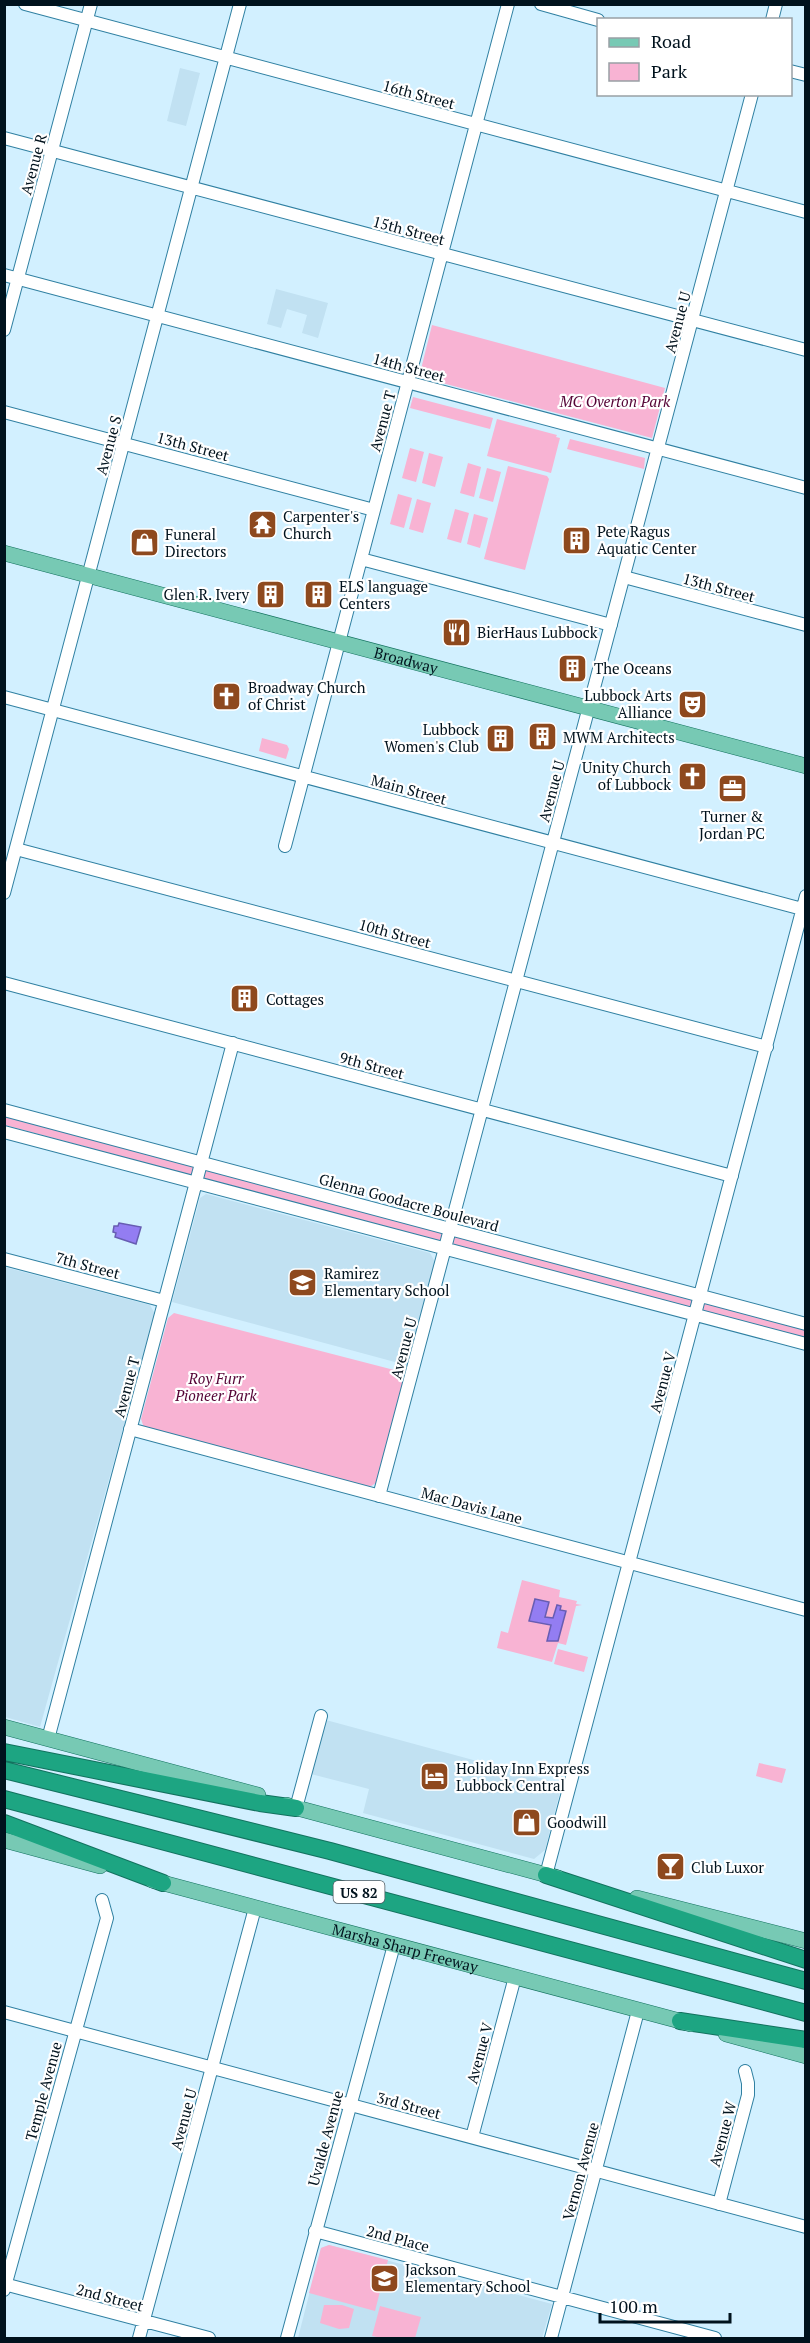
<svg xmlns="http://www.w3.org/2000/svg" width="810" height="2343" font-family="'PT Serif',serif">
<rect width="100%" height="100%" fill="#d2f0ff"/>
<path fill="#c1e1f2" d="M180,68L200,73L186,126L167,121Z
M276,289L328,303L318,338L302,333L307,315L287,309L281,328L267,324Z
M206,1194L430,1253L435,1262L406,1365L172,1302L200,1198Z
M4,1267L150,1305L155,1314L40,1727L5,1717Z
M326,1720L562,1784L545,1850L534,1859L363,1813L369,1789L311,1774Z
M329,2245L552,2304L542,2338H298L321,2248Z"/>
<path fill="#f8b3d3" d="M432,325L665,388L652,438L423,378L420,373Z
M413,397L493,418L490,429L410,408Z
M497,419L557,435L556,437L560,438L551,473L487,456Z
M570,439L645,458L644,469L567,449Z
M410,448L424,452L416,482L402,478Z
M429,453L443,457L435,487L422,483Z
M468,463L481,467L474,497L460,493Z
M508,466L547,476L549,479L525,570L484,559Z
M487,468L501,472L493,502L479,498Z
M398,494L412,498L404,528L390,524Z
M417,499L431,503L423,533L409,529Z
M455,509L469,513L461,543L447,539Z
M474,514L488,518L480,548L467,544Z
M262,738L287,745L289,749L286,759L259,751Z
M4,1112L805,1329V1341L5,1125Z
M174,1313L398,1371L402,1377V1386L376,1483L368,1488L144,1428L141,1419L168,1318Z
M522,1580L560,1590L559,1597L577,1601L576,1604L582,1605L576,1606L566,1645L558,1643L552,1662L497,1648L501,1631L508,1633Z
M558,1649L588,1657L584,1672L554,1664Z
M759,1763L786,1769L782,1783L756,1776Z
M329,2245L388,2260L375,2311L309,2293L321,2248Z
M324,2305H342L354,2309L349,2328L339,2329L320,2323Z
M380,2306L421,2317L415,2338H382L372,2336Z"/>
<path fill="#937df2" stroke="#675db2" stroke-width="1.5" d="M119,1223L141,1227L136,1244L115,1237L116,1233L113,1232L114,1226H118Z
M535,1599L549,1602L545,1617L553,1618L557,1605L561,1606L560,1610L566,1611L558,1641H547L551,1625L529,1621Z"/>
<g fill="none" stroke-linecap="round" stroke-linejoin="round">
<defs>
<path id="minor" d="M25,4L806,212
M541,4L598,20
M772,20L776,4
M790,71L806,75
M4,138L806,350
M4,275L806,488
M4,330L91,4
M4,412L374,510
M361,559L611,625
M624,577L806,625
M4,697L806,910
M285,846L508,4
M16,849L767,1047
M4,893L240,4
M4,983L732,1176
M4,1110L806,1324
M4,1132L806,1344
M4,1259L164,1301
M130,1429L806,1610
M379,1496L752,94
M48,1739L233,1043
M296,1808L321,1716
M546,1875L806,896
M4,2012L806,2227
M472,2137L515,1977
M719,2204L748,2095V2083L745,2071
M315,2231L715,2338
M4,2284L209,2338
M4,2290L107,1918L102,1900
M139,2338L255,1908
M287,2338L394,1945
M551,2338L638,2011"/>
<g id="major">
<path id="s1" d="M4,553L806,766"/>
<path d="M4,1727L258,1795"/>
<path d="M286,1805L558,1878"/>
<path d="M4,1840L100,1866"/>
<path id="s2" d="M152,1880L691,2024"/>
<path d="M637,1898L806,1941"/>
<path d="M726,2034L806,2056"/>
</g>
<path id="highway" d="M4,1752L260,1803L296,1808
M4,1770L330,1851L806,1981
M4,1799L806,2013
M4,1823L163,1883
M546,1875L806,1960
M680,2021L806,2040"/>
</defs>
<use href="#minor" stroke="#3080a2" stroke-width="14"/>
<use href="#major" stroke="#13725f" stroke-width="16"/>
<use href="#highway" stroke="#13725f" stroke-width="18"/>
<use href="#minor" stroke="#fff" stroke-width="12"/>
<use href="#major" stroke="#77c9b4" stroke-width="15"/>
<use href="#highway" stroke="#1da582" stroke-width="16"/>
</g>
<defs>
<symbol id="temple-square" viewBox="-11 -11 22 22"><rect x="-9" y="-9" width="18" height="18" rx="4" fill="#8e491e" stroke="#fff"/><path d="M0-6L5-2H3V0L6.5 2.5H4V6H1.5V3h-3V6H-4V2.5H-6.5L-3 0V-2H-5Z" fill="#fff"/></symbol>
<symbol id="building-square" viewBox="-11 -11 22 22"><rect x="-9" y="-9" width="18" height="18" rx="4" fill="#8e491e" stroke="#fff"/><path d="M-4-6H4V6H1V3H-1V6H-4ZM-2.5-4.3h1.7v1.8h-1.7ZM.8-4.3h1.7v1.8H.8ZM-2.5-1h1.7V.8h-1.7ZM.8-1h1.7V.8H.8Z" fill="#fff"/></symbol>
<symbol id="shop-square" viewBox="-11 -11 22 22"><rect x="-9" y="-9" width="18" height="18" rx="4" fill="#8e491e" stroke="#fff"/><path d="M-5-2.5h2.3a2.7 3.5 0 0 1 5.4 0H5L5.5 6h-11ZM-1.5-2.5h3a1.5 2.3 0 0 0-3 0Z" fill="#fff"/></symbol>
<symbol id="restaurant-square" viewBox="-11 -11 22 22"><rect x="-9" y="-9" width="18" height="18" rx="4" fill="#8e491e" stroke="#fff"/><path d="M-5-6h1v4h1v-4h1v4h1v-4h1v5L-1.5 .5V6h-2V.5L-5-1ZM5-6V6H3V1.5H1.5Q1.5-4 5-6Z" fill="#fff"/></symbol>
<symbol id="church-square" viewBox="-11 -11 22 22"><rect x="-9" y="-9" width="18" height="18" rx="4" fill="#8e491e" stroke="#fff"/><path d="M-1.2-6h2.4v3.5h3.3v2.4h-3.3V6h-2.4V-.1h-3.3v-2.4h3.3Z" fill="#fff"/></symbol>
<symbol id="theatre-square" viewBox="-11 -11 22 22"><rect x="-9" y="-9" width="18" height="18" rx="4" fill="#8e491e" stroke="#fff"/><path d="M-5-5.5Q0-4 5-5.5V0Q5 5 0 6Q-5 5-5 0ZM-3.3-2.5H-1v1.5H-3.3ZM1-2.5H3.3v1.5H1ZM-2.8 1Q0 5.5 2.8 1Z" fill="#fff"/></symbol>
<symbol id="office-square" viewBox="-11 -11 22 22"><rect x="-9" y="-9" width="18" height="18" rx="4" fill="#8e491e" stroke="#fff"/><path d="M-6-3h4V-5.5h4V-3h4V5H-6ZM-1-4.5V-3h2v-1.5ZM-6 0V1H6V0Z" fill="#fff"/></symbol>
<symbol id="school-square" viewBox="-11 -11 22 22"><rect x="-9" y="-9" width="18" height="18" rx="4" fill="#8e491e" stroke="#fff"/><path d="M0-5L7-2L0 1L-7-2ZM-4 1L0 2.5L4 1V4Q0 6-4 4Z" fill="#fff"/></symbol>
<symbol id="hotel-square" viewBox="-11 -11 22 22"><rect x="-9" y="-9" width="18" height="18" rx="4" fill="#8e491e" stroke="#fff"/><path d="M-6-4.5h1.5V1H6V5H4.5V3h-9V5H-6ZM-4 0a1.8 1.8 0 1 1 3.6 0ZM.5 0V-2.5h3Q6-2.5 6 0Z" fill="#fff"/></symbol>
<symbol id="bar-square" viewBox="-11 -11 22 22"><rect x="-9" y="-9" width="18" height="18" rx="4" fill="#8e491e" stroke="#fff"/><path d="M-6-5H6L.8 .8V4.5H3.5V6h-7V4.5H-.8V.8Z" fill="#fff"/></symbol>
</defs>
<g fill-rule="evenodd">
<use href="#temple-square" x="246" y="508" width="33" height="33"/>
<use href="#building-square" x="560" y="524" width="33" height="33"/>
<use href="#shop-square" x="128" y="526" width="33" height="33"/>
<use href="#building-square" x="254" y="578" width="33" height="33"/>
<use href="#building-square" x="302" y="578" width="33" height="33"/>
<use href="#restaurant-square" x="440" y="616" width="33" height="33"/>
<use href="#building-square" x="556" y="652" width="33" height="33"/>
<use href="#church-square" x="210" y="680" width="33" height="33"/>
<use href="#theatre-square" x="676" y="688" width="33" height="33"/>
<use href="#building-square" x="526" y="720" width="33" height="33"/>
<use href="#building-square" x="484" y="722" width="33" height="33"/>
<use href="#church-square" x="676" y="760" width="33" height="33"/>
<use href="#office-square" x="716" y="772" width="33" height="33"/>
<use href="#building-square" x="228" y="982" width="33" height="33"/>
<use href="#school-square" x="286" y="1266" width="33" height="33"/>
<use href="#hotel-square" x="418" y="1760" width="33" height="33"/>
<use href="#shop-square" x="510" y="1806" width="33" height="33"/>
<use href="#bar-square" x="654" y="1850" width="33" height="33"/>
<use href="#school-square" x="368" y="2262" width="33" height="33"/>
</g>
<g text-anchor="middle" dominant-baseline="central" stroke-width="4.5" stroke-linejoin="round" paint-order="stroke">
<rect fill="#fff" stroke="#4c5961" stroke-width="1.5" x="333.5" y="1881" width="51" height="22" rx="4.5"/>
<g font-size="14" font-weight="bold" fill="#00121d">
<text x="359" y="1892">US 82</text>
</g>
<g font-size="15" fill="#00121d" stroke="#fff">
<text transform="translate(419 94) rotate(15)">16th Street</text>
<text transform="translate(33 164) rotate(-75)">Avenue R</text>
<text transform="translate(409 230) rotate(15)">15th Street</text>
<text transform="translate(677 322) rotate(-75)">Avenue U</text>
<text transform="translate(409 367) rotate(15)">14th Street</text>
<text transform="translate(382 421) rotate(-75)">Avenue T</text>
<text transform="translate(108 445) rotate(-75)">Avenue S</text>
<text transform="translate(193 446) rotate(15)">13th Street</text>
<text transform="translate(719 587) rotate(15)">13th Street</text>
<text stroke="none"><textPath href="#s1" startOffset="416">Broadway</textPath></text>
<text transform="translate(409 789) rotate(15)">Main Street</text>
<text transform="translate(551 791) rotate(-75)">Avenue U</text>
<text transform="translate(395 933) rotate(15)">10th Street</text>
<text transform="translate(372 1065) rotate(15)">9th Street</text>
<text transform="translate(409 1202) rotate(15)">Glenna Goodacre Boulevard</text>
<text transform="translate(88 1265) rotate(15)">7th Street</text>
<text transform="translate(403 1348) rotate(-75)">Avenue U</text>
<text transform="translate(662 1382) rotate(-75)">Avenue V</text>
<text transform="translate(126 1387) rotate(-75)">Avenue T</text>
<text transform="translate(472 1505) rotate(15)">Mac Davis Lane</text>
<text stroke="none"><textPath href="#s2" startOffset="262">Marsha Sharp Freeway</textPath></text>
<text transform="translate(479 2053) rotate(-75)">Avenue V</text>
<text transform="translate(43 2091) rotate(-75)">Temple Avenue</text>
<text transform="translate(409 2105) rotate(15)">3rd Street</text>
<text transform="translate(183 2119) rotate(-75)">Avenue U</text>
<text transform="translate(722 2134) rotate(-75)">Avenue W</text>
<text transform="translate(325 2138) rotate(-75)">Uvalde Avenue</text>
<text transform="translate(580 2171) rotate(-75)">Vernon Avenue</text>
<text transform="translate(398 2238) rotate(15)">2nd Place</text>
<text transform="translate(110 2297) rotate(15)">2nd Street</text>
</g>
<g font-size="15" font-style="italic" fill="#550436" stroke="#fff">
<text x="615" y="401">MC Overton Park</text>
<text x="216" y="1378">Roy Furr<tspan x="216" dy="17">Pioneer Park</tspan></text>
</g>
<g font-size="15" fill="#00121d" stroke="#fff" text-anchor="start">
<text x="283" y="516">Carpenter's<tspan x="283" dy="17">Church</tspan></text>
<text x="597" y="531">Pete Ragus<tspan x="597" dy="17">Aquatic Center</tspan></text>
<text x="165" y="534">Funeral<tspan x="165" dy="17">Directors</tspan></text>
<text x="339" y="586">ELS language<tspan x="339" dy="17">Centers</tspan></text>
<text x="249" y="594" text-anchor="end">Glen R. Ivery</text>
<text x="477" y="632">BierHaus Lubbock</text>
<text x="594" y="668">The Oceans</text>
<text x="248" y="687">Broadway Church<tspan x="248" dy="17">of Christ</tspan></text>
<text x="672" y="695" text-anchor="end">Lubbock Arts<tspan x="672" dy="17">Alliance</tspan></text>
<text x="479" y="729" text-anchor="end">Lubbock<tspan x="479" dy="17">Women's Club</tspan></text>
<text x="563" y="737">MWM Architects</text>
<text x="671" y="767" text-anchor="end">Unity Church<tspan x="671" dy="17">of Lubbock</tspan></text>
<text x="732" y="816" text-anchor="middle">Turner &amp;<tspan x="732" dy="17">Jordan PC</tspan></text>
<text x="266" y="999">Cottages</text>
<text x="324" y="1273">Ramirez<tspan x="324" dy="17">Elementary School</tspan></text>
<text x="456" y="1768">Holiday Inn Express<tspan x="456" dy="17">Lubbock Central</tspan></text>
<text x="547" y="1822">Goodwill</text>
<text x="691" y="1867">Club Luxor</text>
<text x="405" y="2269">Jackson<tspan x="405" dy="17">Elementary School</tspan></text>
</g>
</g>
<rect width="810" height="2343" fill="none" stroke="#00121d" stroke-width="12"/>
<rect x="597" y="18" width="195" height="78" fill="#ffffff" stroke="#99a0a5" stroke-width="1.5"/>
<rect x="609" y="38" width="30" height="9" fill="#77c9b4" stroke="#99a0a5" stroke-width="1.5"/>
<text x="651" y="48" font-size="18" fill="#00121d">Road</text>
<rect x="609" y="63" width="30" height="18" fill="#f8b3d3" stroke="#99a0a5" stroke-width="1.5"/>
<text x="651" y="78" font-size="18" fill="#00121d">Park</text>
<path d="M600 2313v9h130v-9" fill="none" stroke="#00121d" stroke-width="3"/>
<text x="609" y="2313" font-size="18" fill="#00121d" stroke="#ffffff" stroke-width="4.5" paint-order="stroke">100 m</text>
</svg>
